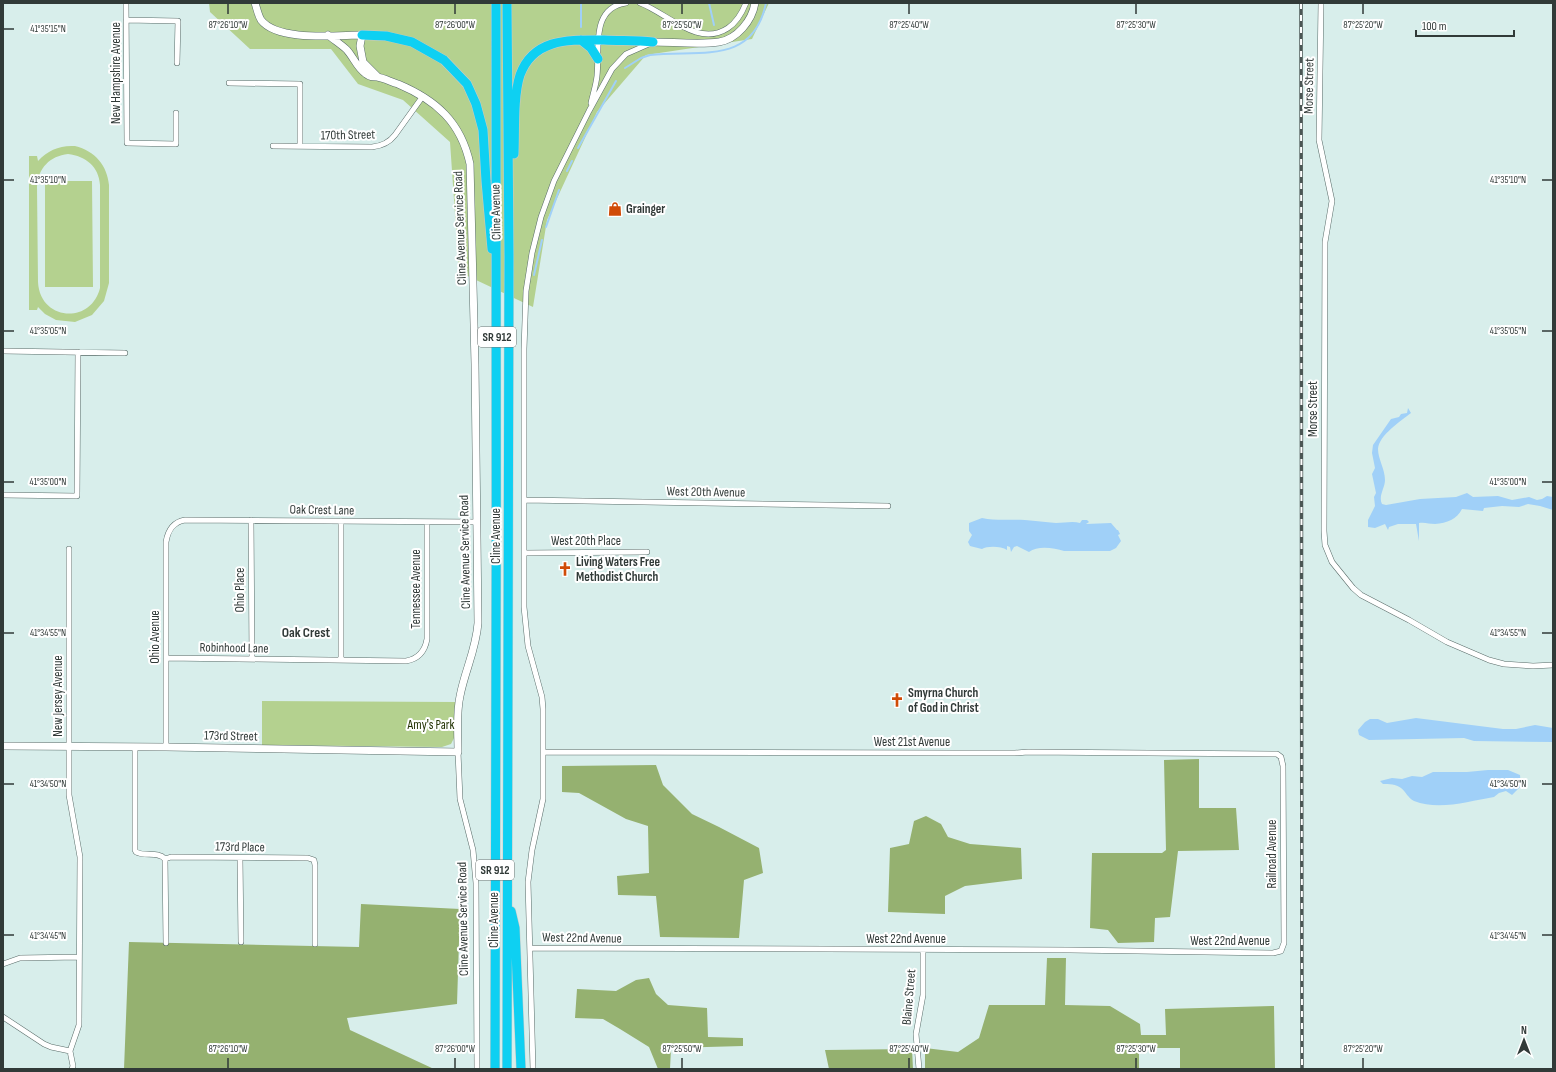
<svg xmlns="http://www.w3.org/2000/svg" width="1556" height="1072" font-family="'Sofia Sans Condensed',sans-serif">
<rect width="100%" height="100%" fill="#d8eeeb"/>
<path fill="#b4d18f" fill-rule="evenodd" d="M209,3H769L752,39L646,55L597,112L547,220L533,307L459,272L450,142L403,100L358,84L331,49H250L210,12Z
M75,146C95,151 107,165 109,185V283L104,301L92,315L75,322L56,320L45,314L38,307L37,310H29V156H37L38,161C48,150 60,145 75,146ZM68,154C86,156 99,167 100,185V288C91,325 40,321 38,282L37,187C38,168 50,156 68,154Z
M45,181H92L93,287H45Z
M262,701L455,702L454,738L451,744L442,747L262,745Z"/>
<path fill="#95b170" d="M1199,759V808H1236L1239,850L1178,851L1170,917L1155,918L1154,942L1118,943L1108,930L1090,928L1092,853H1162L1166,850L1164,760Z
M656,765L663,785L692,814L719,827L759,848L763,873L744,880L739,938L660,937L656,896L618,895L617,876L649,873L648,826L626,819L579,793L562,792V766Z
M926,816L941,824L948,837L970,844L1021,848L1022,879L965,886L945,896V914L888,912L890,848L909,844L914,821Z
M361,904L460,909L457,1004L347,1018L350,1030L434,1069H124L129,942L359,947Z
M1047,958H1066L1065,1005L1110,1006L1140,1024L1141,1035H1166L1165,1009L1274,1006L1275,1069H1180V1048H1139V1069H925V1048L958,1052L979,1038L989,1005H1045Z
M649,978L656,994L668,1005L707,1008L708,1037L743,1038V1046L671,1048L670,1069H658L649,1047L620,1029L603,1019L575,1018L577,989L616,991L636,980Z
M912,1049L913,1069H829L825,1050Z"/>
<path fill="#a0d0f8" d="M1408,408L1411,413C1401,421 1379,435 1378,449C1378,459 1385,469 1385,480C1385,488 1378,496 1382,504L1386,505L1420,499L1456,497L1467,493L1473,497L1498,496L1512,500L1529,497L1537,500L1542,499L1547,496L1553,497V510L1540,506L1528,504L1519,507L1502,506L1484,508L1483,511L1462,509C1457,519 1447,523 1435,524C1429,524 1425,522 1419,523V541L1416,524H1398L1389,527L1388,530L1385,524L1375,528L1368,527V520L1375,506L1374,497L1376,493L1372,474L1375,468L1372,453L1373,445L1391,419L1399,417L1401,414L1407,413Z
M982,518C996,521 1011,519 1025,520C1036,521 1045,522 1056,523C1064,523 1073,521 1080,523L1082,520H1087L1089,522L1086,524L1111,523L1117,530H1118L1120,534L1118,535L1121,541L1116,548L1110,551H1064C1054,548 1038,545 1029,552L1017,546L1014,547L1011,552L1010,547L1007,546V550C1001,546 987,546 982,549L970,546L968,542L972,535L969,531V523Z
M1416,718L1503,729H1516L1535,725L1553,728V742L1474,741L1464,738L1369,740L1359,735L1358,730L1365,722L1370,719H1378L1387,723Z
M1488,770H1508L1520,775L1521,786L1512,795L1506,791L1499,793L1494,797C1469,801 1439,811 1414,801C1408,798 1406,792 1401,788C1396,784 1389,784 1383,784L1380,781L1392,778L1402,779L1412,776L1422,777L1433,772H1467Z"/>
<g fill="none" stroke-linecap="round" stroke-linejoin="round">
<path stroke="#a0d0f8" stroke-width="2" d="M581,3V27
M709,3L714,25
M625,68L641,58L650,55C697,49 753,67 766,3
M578,148L616,81
M567,171L572,161
M546,227L559,190
M534,275L542,240"/>
<defs>
<path id="street" d="M126,3L127,143L176,144V113
M640,3C667,13 698,48 728,28C737,22 742,13 746,3
M1321,3L1319,140L1332,201L1325,242L1324,531L1325,545L1332,562L1353,588L1361,595L1409,620L1447,642L1489,660L1504,664L1533,666L1553,665
M126,20L178,21L177,63
M229,83L300,84V146
M591,103C593,94 596,85 597,76C600,50 590,8 626,3
M273,146L372,147C382,146 389,143 395,135L423,96
M3,351L125,353
M3,495L77,496L78,352
M524,500L888,506
M251,520L252,659
M341,521V660
M69,549V795L80,857L79,1025L70,1051L73,1066L72,1069
M524,553L647,552
M166,658L406,661C418,659 425,651 427,639V522
M135,747V850L136,852C145,857 158,851 165,859L166,943
M166,747V542C168,530 173,522 185,520L476,522
M458,752L460,799L473,850L476,883L477,1069
M240,858L241,942
M165,859L171,857L308,858L314,860L315,865V944
M530,948L1070,950L1273,953L1281,951L1284,943L1283,766L1281,757L1277,754L1028,752L1015,753H954L543,752
M3,964L20,958L79,957
M3,1017L44,1044L51,1047L70,1051
M533,1069L528,882L532,850L543,799V709L542,697L528,646L524,607V349L526,291L532,253L541,217L554,181L589,111L612,69L626,54L651,43
M919,1069L916,1034L923,995V950"/>
<path id="secondary" d="M255,3C257,9 258,15 261,20C278,42 337,35 362,35L360,46L363,62L378,77
M653,42C672,42 701,45 719,42C737,39 752,21 755,3
M3,746L166,747L458,752C458,733 456,714 460,696C465,670 476,650 478,623L475,364L470,164C461,122 436,100 398,84C391,82 384,78 377,77C372,77 370,77 366,74C357,68 354,58 347,50C342,45 334,40 328,35"/>
<path id="highway" d="M507,3L509,256L507,1069
M362,35L386,36L412,42L444,60L467,84L476,104L483,130L486,181L492,249
M581,40L591,48L598,59
M514,154C515,131 513,97 520,75C534,37 571,40 604,40C620,41 636,40 653,42
M511,911L515,928L521,1069
M495,1069C495,714 498,358 496,3"/>
</defs>
<use href="#street" stroke="#596c69" stroke-width="6"/>
<use href="#secondary" stroke="#596c69" stroke-width="8"/>
<use href="#highway" stroke="#c9cccb" stroke-width="10"/>
<use href="#street" stroke="#fff" stroke-width="5"/>
<use href="#secondary" stroke="#fff" stroke-width="7"/>
<use href="#highway" stroke="#0ed0f2" stroke-width="9"/>
<defs>
<path id="rail" d="M1301,3L1302,1069"/>
</defs>
<use href="#rail" stroke="#4b5654" stroke-width="3.5"/>
<use href="#rail" stroke="#fff" stroke-width="2" stroke-dasharray="6" stroke-linecap="butt"/>
</g>
<path fill="none" stroke="#313a38" stroke-width="1.5" d="M228,4V14M455,4V14M682,4V14M909,4V14M1136,4V14M1363,4V14M4,29H14M4,180H14M1542,180H1552M4,331H14M1542,331H1552M4,482H14M1542,482H1552M4,633H14M1542,633H1552M4,784H14M1542,784H1552M4,935H14M1542,935H1552M228,1058V1068M455,1058V1068M682,1058V1068M909,1058V1068M1136,1058V1068M1363,1058V1068"/>
<defs>
<symbol id="shop-bare" viewBox="-9 -9 18 18"><path d="M-5-2.5h2.3a2.7 3.5 0 0 1 5.4 0H5L5.5 6h-11ZM-1.5-2.5h3a1.5 2.3 0 0 0-3 0Z" fill="#d04b07" stroke="#fff" stroke-width="2.5" paint-order="stroke"/></symbol>
<symbol id="church-bare" viewBox="-9 -9 18 18"><path d="M-1.2-6h2.4v3.5h3.3v2.4h-3.3V6h-2.4V-.1h-3.3v-2.4h3.3Z" fill="#d04b07" stroke="#fff" stroke-width="2.5" paint-order="stroke"/></symbol>
</defs>
<g fill-rule="evenodd">
<use href="#shop-bare" x="605" y="199" width="20" height="20"/>
<use href="#church-bare" x="555" y="559" width="20" height="20"/>
<use href="#church-bare" x="887" y="690" width="20" height="20"/>
</g>
<g text-anchor="middle" dominant-baseline="central" stroke-width="4" stroke-linejoin="round" paint-order="stroke">
<g fill="#fff" stroke="#6f7574" stroke-width="1">
<rect x="478" y="327" width="38" height="20" rx="3"/>
<rect x="476" y="860" width="38" height="20" rx="3"/>
</g>
<g font-size="12" font-weight="bold" fill="#313a38">
<text x="497" y="337">SR 912</text>
<text x="495" y="870">SR 912</text>
</g>
<g font-size="13" fill="#313a38" stroke="#fff">
<text transform="translate(116 73) rotate(-90)">New Hampshire Avenue</text>
<text transform="translate(1309 86) rotate(-89)">Morse Street</text>
<text transform="translate(348 135) rotate(-1)">170th Street</text>
<text transform="translate(496 212) rotate(-91)">Cline Avenue</text>
<text transform="translate(460 228) rotate(-92)">Cline Avenue Service Road</text>
<text transform="translate(1313 409) rotate(-90)">Morse Street</text>
<text transform="translate(706 492) rotate(1)">West 20th Avenue</text>
<text transform="translate(322 510) rotate(1)">Oak Crest Lane</text>
<text transform="translate(496 536) rotate(-90)">Cline Avenue</text>
<text x="586" y="541">West 20th Place</text>
<text transform="translate(465 552) rotate(-91)">Cline Avenue Service Road</text>
<text transform="translate(416 589) rotate(-90)">Tennessee Avenue</text>
<text transform="translate(240 590) rotate(-90)">Ohio Place</text>
<text transform="translate(155 637) rotate(-90)">Ohio Avenue</text>
<text transform="translate(234 648) rotate(1)">Robinhood Lane</text>
<text transform="translate(58 696) rotate(-90)">New Jersey Avenue</text>
<text transform="translate(231 736) rotate(1)">173rd Street</text>
<text x="912" y="742">West 21st Avenue</text>
<text transform="translate(240 847) rotate(1)">173rd Place</text>
<text transform="translate(1272 854) rotate(-90)">Railroad Avenue</text>
<text transform="translate(463 919) rotate(-91)">Cline Avenue Service Road</text>
<text transform="translate(494 920) rotate(-90)">Cline Avenue</text>
<text transform="translate(582 938) rotate(1)">West 22nd Avenue</text>
<text x="906" y="939">West 22nd Avenue</text>
<text x="1230" y="941">West 22nd Avenue</text>
<text transform="translate(909 997) rotate(-85)">Blaine Street</text>
</g>
<g font-size="13" font-weight="bold" fill="#313a38" stroke="#fff" text-anchor="start">
<text x="626" y="209">Grainger</text>
<text x="576" y="562">Living Waters Free<tspan x="576" dy="15">Methodist Church</tspan></text>
<text x="908" y="693">Smyrna Church<tspan x="908" dy="15">of God in Christ</tspan></text>
</g>
<g font-size="13" fill="#203100" stroke="#fff">
<text x="431" y="725">Amy's Park</text>
</g>
<g font-size="14" font-weight="bold" fill="#313a38" stroke="#fff">
<text x="306" y="632">Oak Crest</text>
</g>
</g>
<g font-size="10" text-anchor="middle" fill="#313a38" stroke="#fff" stroke-width="4" stroke-linejoin="round" paint-order="stroke">
<text x="228" y="28">87°26'10"W</text>
<text x="455" y="28">87°26'00"W</text>
<text x="682" y="28">87°25'50"W</text>
<text x="909" y="28">87°25'40"W</text>
<text x="1136" y="28">87°25'30"W</text>
<text x="1363" y="28">87°25'20"W</text>
<text x="48" y="32">41°35'15"N</text>
<text x="48" y="183">41°35'10"N</text>
<text x="1508" y="183">41°35'10"N</text>
<text x="48" y="334">41°35'05"N</text>
<text x="1508" y="334">41°35'05"N</text>
<text x="48" y="485">41°35'00"N</text>
<text x="1508" y="485">41°35'00"N</text>
<text x="48" y="636">41°34'55"N</text>
<text x="1508" y="636">41°34'55"N</text>
<text x="48" y="787">41°34'50"N</text>
<text x="1508" y="787">41°34'50"N</text>
<text x="48" y="939">41°34'45"N</text>
<text x="1508" y="939">41°34'45"N</text>
<text x="228" y="1052">87°26'10"W</text>
<text x="455" y="1052">87°26'00"W</text>
<text x="682" y="1052">87°25'50"W</text>
<text x="909" y="1052">87°25'40"W</text>
<text x="1136" y="1052">87°25'30"W</text>
<text x="1363" y="1052">87°25'20"W</text>
</g>
<rect width="1556" height="1072" fill="none" stroke="#313a38" stroke-width="8"/>
<g transform="translate(1524 1040)" stroke="#ffffff" stroke-width="3" paint-order="stroke">
<path d="M0-3L7 15L0 10L-7 15Z" fill="#313a38"/>
<text y="-6" font-size="11" font-weight="bold" text-anchor="middle" fill="#313a38">N</text>
</g>
<path d="M1416 30v6h98v-6" fill="none" stroke="#313a38" stroke-width="2"/>
<text x="1422" y="30" font-size="12" fill="#313a38" stroke="#ffffff" stroke-width="3" paint-order="stroke">100 m</text>
</svg>
